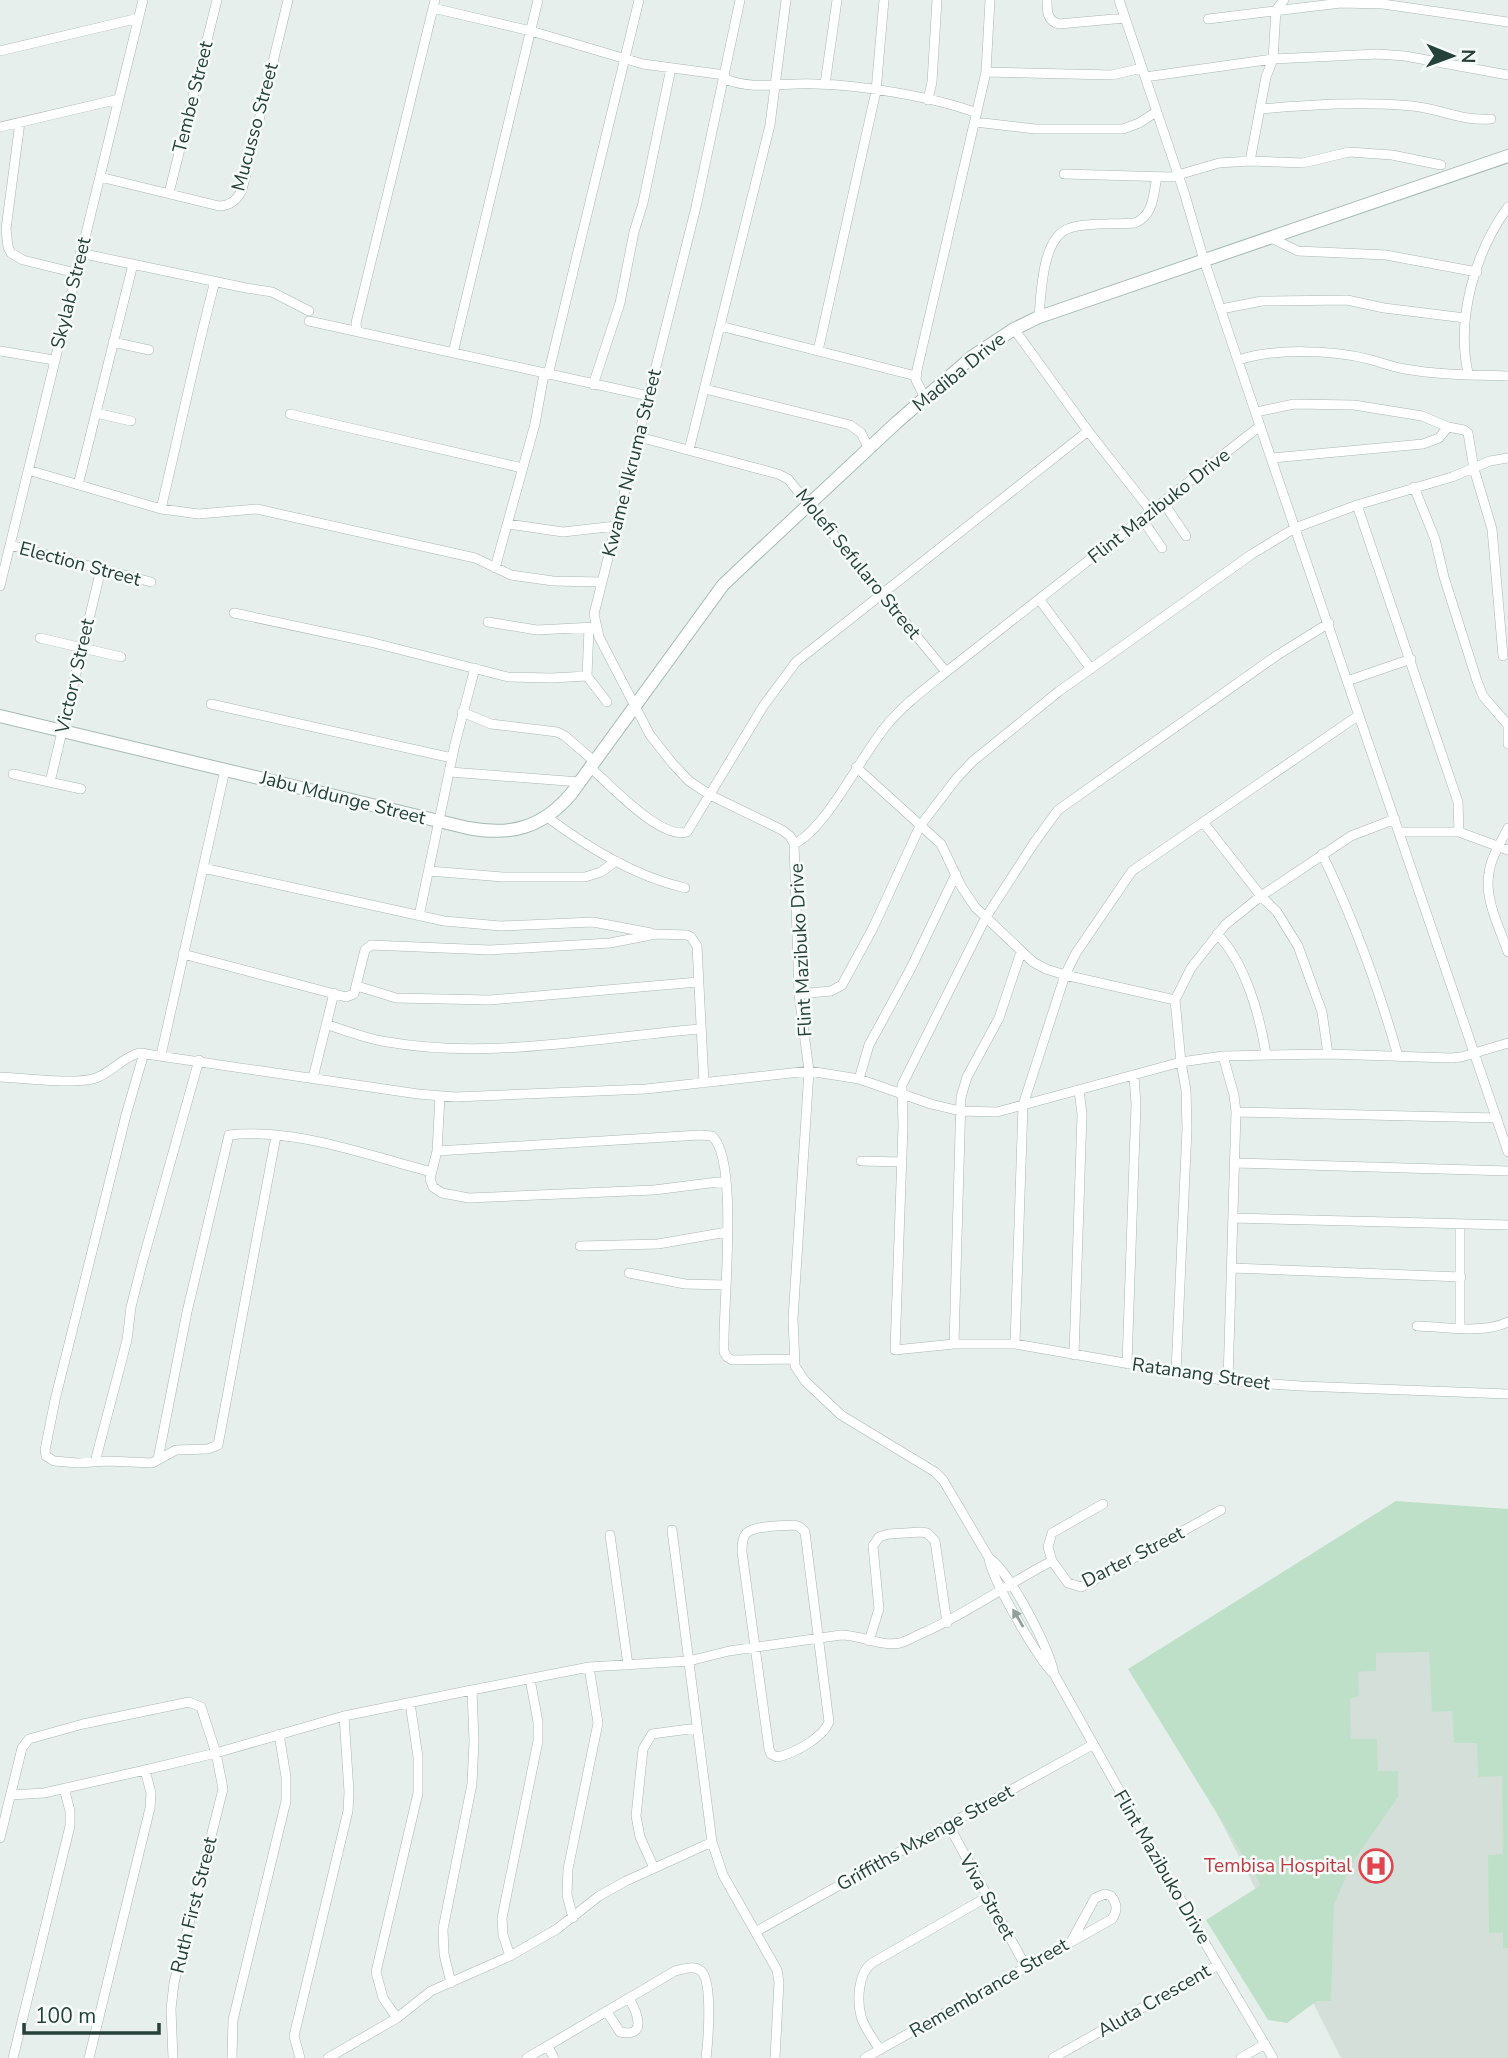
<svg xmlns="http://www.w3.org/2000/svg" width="1508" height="2058" font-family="'Nunito Sans',sans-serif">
<rect width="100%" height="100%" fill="#e6efeb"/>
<path fill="#d4dfda" d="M1508,1530V2058H1341L1147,1675Z"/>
<path fill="#bfe0c8" d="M1396,1501L1508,1509V1948L1503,1949V1933H1489L1488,1855L1503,1854L1502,1776L1478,1777L1477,1743H1454L1452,1711L1432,1712L1429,1652L1376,1653V1671L1358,1672L1359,1696L1350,1699L1351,1739H1377L1378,1771H1398V1797L1351,1865L1334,1905L1331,2001H1317L1287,2023L1268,2020L1206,1920L1261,1885L1128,1669Z"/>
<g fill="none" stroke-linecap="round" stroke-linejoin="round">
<defs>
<path id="street" d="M740,0L696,207L594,614L599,637L650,735L673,764L689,781L710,795L782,830L790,836L794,844
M1047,0C1047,11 1047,21 1059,24L1125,18
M1119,0L1184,192L1204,260L1260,426L1508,1152
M433,8L531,31L643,64L725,75
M1208,19L1341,3L1383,4L1508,22
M0,51L139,18
M986,72L1112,75L1142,68
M1145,77L1273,59L1378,54L1405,56L1508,75
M725,79C755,91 784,82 816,84C862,85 934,97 977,113
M825,84L837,0
M928,100L932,82L937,0
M1260,109C1311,105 1361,101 1412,106C1442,109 1459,121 1491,119
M20,122L6,229L8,247L11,253L23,260L76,273
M975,122L1035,129H1123L1139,123L1156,112
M0,127L119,99
M1250,161L1266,77L1273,59L1276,10L1284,0
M1064,174L1171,177L1219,163L1250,161L1303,163L1349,152L1392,155L1441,165
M100,177L219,206C230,206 237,200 242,190L288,0
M169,193L217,0
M1271,238L1298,251L1386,255L1477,272
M80,253L246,288L272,292L309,311
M1221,309L1262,301L1347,300L1384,308L1465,318
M1039,317C1041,294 1042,236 1070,228C1089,222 1115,225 1135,223C1154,215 1153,195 1157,177
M309,321L649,396
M720,326L916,376
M1014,329L1088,431L1151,511
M357,331L356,323L435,0
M113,342L149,350
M0,351L54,360
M818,351L876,91L884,0
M453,353L538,0
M1239,360C1274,348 1332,350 1368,359C1380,362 1392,367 1405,369C1438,375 1474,375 1508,376
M1468,373C1456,318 1475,252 1508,207
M548,375L639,0
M593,385L620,303L634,232L643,203L671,68
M705,389L850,425L861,433L869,449
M925,398L916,380L917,370L986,72L990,0
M1256,412L1294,404L1354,405L1422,416L1448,427L1464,430L1468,433L1474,469L1492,529L1503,656
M96,413L131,421
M290,414L522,468
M639,437L778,474L788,479L946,672
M689,450L770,125L786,0
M1272,458L1423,444L1439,438L1448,427
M28,470L161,509L199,514L257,509L475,558L511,575L553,581L601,582
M78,485L133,264
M1414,487L1435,539L1444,577L1477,681L1483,696L1508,725
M1163,502L1186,536
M1357,505L1458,802L1459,832
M161,509C179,433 195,357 215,281
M1142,519L1162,548
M508,524L563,532L616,526
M10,545L151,582
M495,568L535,424L544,374
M0,586L143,0
M1039,599L1091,669
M234,613L370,642L508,677L551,678L587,676
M488,622L537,630L595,627
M1329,623L1276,656L1058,810L1034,843L986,917L902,1085L903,1126L895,1350L954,1344H1015L1228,1381L1301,1386L1508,1394
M589,628L587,676L607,702
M40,638L121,657
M1347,681L1411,659
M211,704L452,758
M462,712L491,724L557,732L565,736L595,762
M1508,729V744
M856,767L941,844L961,886L975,907L1033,962L1046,969L1065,975L1175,1000
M591,768C610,785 661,840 687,832L764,705L796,662L1088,431
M450,772L580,782
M13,774L81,789
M50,782L101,569
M547,817C589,848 634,876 685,888
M1203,822L1261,896L1277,912L1298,946L1322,1012L1328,1054
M1508,828C1501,842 1491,857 1489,873C1484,899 1500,929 1508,952
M1400,832H1459L1508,850
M1322,854C1354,920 1378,986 1398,1056
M203,868L444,921L501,926L593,922L651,933
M429,871L503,877H585L601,872L616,861
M419,916L455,744L475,668
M1217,934C1245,962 1260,1016 1266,1054
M183,954L346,997L354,994L365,950L371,945L490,950L610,943L656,934L687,935L691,937L697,946L704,1083
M357,986L396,998L490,1000L698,982
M799,994L831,991L842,985L873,928L920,826L956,779L973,761L1058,692L1252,554L1295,528L1357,505L1452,477L1490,461L1508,458
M326,1024C346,1031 367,1039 388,1042C488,1060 600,1037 701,1029
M144,1053L126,1115L55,1400L45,1450L46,1456L54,1461L78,1463L108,1461L152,1463L176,1450L208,1449L218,1445L276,1136
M161,1055L225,770
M1223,1056L1234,1095L1236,1112L1228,1381
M0,1077C24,1078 75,1085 96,1078C112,1072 123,1057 139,1053L418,1094L455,1097L646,1089L809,1071L859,1079L931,1104L960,1111L997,1112L1181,1062L1223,1056L1328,1054L1451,1058L1461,1057L1508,1043
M313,1078L334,993
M859,1079L869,1045L911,968L956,874
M440,1096L437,1151L430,1179L433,1187L442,1193L469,1198L654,1190L726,1181
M1236,1112L1497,1118
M437,1151L700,1135L712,1136C740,1160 722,1311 724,1352L727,1357L732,1360L794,1359
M861,1161L902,1162
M1235,1163L1508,1171
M1233,1218L1508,1225
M580,1246L658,1244L727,1232
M1231,1268L1461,1277
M629,1273L685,1284L726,1285
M1417,1326C1446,1327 1482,1334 1508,1322
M1460,1328V1225
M954,1344L961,1097L967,1077L999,1018L1021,952
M1015,1344L1023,1105L1065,975L1076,953L1132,871L1359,715
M1074,1355L1082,1114L1079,1090
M1127,1364L1136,1104L1134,1076
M1176,1372L1187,1129L1186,1090L1181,1062L1175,1000L1191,968L1225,925L1261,896L1351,836L1395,819
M158,1459L187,1312L229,1135C293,1127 370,1156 432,1172
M95,1462L127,1340L131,1307L143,1260L199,1060
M794,1525L800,1527L805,1532L829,1722C823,1738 793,1754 777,1757L771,1754L769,1749L742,1552C742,1546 742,1539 745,1535C751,1525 782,1526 794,1525Z
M672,1530L712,1842L723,1875L777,1970L779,1982L775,2058
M610,1535L628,1665
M989,1558C991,1578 1038,1659 1054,1674L1205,1943L1273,2058
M1052,1561L1048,1547L1052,1533L1103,1504
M869,1641L879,1609L873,1546L879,1537L889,1534L921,1532L927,1533L935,1541L947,1623
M1054,1674C1049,1648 1010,1572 989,1558L943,1480L935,1472L841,1415L805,1381L795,1366L793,1319L809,1071L799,994L794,844C826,829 861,756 886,726C903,705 925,689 946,672L1260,426
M11,1795L44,1793L145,1770L216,1753L344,1716L472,1690L589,1667L689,1661L729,1651L841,1635C861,1635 880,1647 900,1643C908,1641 917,1635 925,1632C969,1612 1009,1583 1052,1561L1068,1583L1081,1587L1221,1510
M949,1826L1026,1967
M0,1838L22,1748L29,1739L83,1724L189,1702L201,1707L216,1753L223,1789L174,1983L171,2009L173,2058
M654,1868L640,1837L636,1816L643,1749L652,1734L697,1728
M573,1918L567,1895L568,1869L598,1723L589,1667
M757,1931L1092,1745
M510,1956L503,1935L502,1918L538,1741V1722L530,1679
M451,1983L444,1954L443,1929L472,1784L474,1741L472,1690
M607,2012L620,2032C648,2038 637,2012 629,1998
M397,2018L383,1998L376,1972L418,1793V1757L410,1703
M548,2047L554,2058
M880,2050C874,2040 864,2028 861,2016C857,2000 858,1973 872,1963L987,1897
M13,2058L70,1826V1811L64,1788
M89,2058L150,1808L151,1793L145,1770
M232,2058L233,2020L286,1801V1777L279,1734
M300,2058L294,2036L348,1811L349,1792L344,1716
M328,2058L397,2018L431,1991L510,1956L557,1929L599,1896L626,1881L712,1842
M527,2058L675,1971C684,1969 694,1965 701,1971C713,1981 708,2042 706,2058
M865,2058L1112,1919C1118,1910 1117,1904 1111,1896L1105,1894L1095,1898L1071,1942
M1053,2058L1218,1965
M1241,2058L1265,2044"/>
<path id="secondary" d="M0,716L468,828C511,836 542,828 571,794L723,585L743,566L896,423L973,356L1014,329L1039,317L1508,156"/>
</defs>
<use href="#street" stroke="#a8b8b2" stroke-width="10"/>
<use href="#secondary" stroke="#a4bbb3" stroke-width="14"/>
<use href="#street" stroke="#fff" stroke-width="9"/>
<use href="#secondary" stroke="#fff" stroke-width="12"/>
</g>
<defs><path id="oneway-solid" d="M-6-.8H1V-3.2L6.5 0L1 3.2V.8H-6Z" transform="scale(1.75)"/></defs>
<use fill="#92a09c" href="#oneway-solid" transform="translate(1018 1618) rotate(-120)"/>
<defs>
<symbol id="hospital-ring" viewBox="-11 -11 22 22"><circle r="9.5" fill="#f7fbf9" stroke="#e0444e" stroke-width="1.5"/><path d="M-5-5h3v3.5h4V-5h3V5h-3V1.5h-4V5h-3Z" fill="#e0444e"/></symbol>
</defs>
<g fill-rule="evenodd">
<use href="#hospital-ring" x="1357" y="1847" width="38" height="38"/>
</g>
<g text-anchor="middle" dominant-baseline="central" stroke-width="5" stroke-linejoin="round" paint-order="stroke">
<g font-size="19" fill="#24423a" stroke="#f7fbf9">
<text transform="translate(193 97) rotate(-76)">Tembe Street</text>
<text transform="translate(255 127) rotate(-75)">Mucusso Street</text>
<text transform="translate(71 293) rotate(-76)">Skylab Street</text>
<text transform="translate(959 372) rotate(-39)">Madiba Drive</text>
<text transform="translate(632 463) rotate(-76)">Kwame Nkruma Street</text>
<text transform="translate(1159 506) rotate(-38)">Flint Mazibuko Drive</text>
<text transform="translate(80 564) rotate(15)">Election Street</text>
<text transform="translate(858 564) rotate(51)">Molefi Sefularo Street</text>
<text transform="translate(75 676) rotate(-77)">Victory Street</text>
<text transform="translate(343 798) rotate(14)">Jabu Mdunge Street</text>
<text transform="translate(801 950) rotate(-93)">Flint Mazibuko Drive</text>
<text transform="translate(1201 1374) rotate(8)">Ratanang Street</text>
<text transform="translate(1133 1557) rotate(-27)">Darter Street</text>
<text transform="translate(925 1838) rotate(-29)">Griffiths Mxenge Street</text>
<text transform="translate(1162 1867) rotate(60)">Flint Mazibuko Drive</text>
<text transform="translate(987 1897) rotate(61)">Viva Street</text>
<text transform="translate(194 1905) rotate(-76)">Ruth First Street</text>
<text transform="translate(989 1988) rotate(-30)">Remembrance Street</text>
<text transform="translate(1154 2001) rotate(-30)">Aluta Crescent</text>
</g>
<g font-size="19" fill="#be3a42" stroke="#f7fbf9" text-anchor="end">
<text x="1352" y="1866">Tembisa Hospital</text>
</g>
</g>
<g transform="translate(1452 56) rotate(91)" stroke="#f7fbf9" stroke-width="5" paint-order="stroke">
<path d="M0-5L12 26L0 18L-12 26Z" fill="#24423a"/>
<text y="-10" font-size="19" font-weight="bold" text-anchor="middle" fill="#24423a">N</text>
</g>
<path d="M24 2023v10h135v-10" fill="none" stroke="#24423a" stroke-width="3.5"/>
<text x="35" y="2023" font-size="21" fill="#24423a" stroke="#f7fbf9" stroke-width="5" paint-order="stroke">100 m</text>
</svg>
